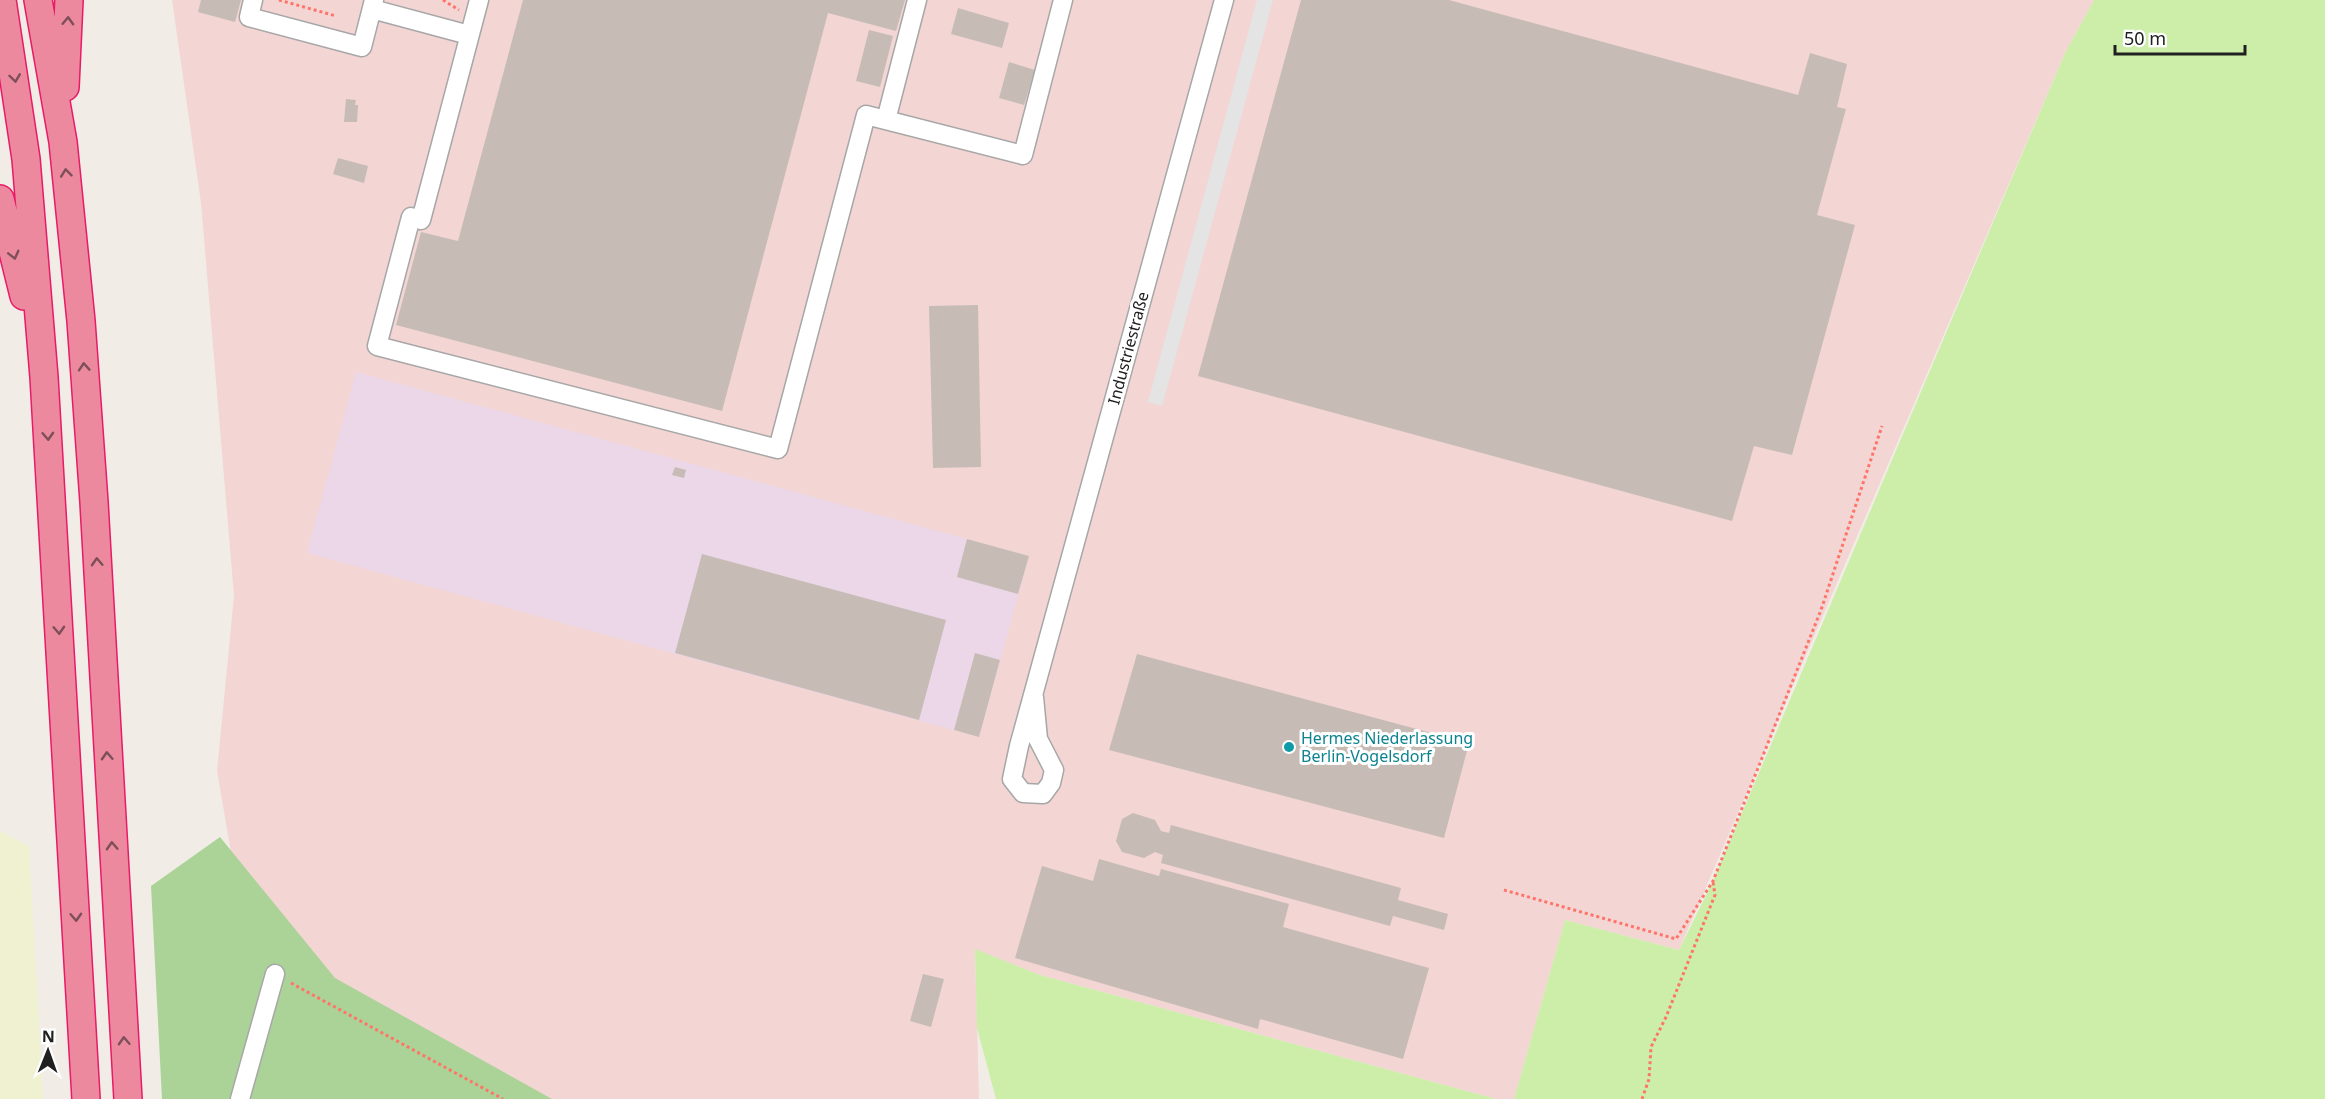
<svg xmlns="http://www.w3.org/2000/svg" width="2325" height="1099" font-family="'Noto Sans',sans-serif">
<rect width="100%" height="100%" fill="#f1ede6"/>
<path fill="#f3d5d4" d="M172,0H2094L2065,53L1679,950L1565,920L1514,1099H1496L1040,975L975,950L979,1099H541L348,1004L237,887L217,771L234,596L201,203Z"/>
<path fill="#ebd7e8" d="M356,372L1029,556L979,737L307,553Z"/>
<path fill="#eff1d0" d="M0,831L29,846L43,1099H0Z"/>
<path fill="#cdeea9" d="M2094,0H2325V1099H1514L1565,920L1679,950L1713,881L2065,53Z
M975,949L1040,975L1496,1099H996L977,1028Z"/>
<path fill="#abd398" d="M220,837L335,978L552,1099H162L151,886Z"/>
<path fill="#e4e4e4" d="M1257,0H1273L1162,406L1148,402Z"/>
<path fill="#c6bcb5" d="M201,0H241L235,22L198,12Z
M523,0H905L896,31L828,13L722,411L396,325L421,232L458,241Z
M1301,0H1449L1798,95L1810,53L1847,64L1837,107L1846,109L1817,215L1855,225L1792,455L1754,446L1732,521L1198,376Z
M958,8L1009,23L1002,48L951,34Z
M869,30L893,36L880,87L856,81Z
M1009,62L1035,70L1024,105L999,98Z
M346,99L356,100L355,105H358L357,122H344Z
M338,158L368,166L364,183L333,174Z
M978,305L981,467L933,468L929,306Z
M675,467L686,470L684,478L672,475Z
M967,539L1029,556L1018,594L957,577Z
M702,554L946,620L919,720L675,653Z
M975,653L1000,660L979,737L954,730Z
M1137,654L1469,743L1444,838L1109,750Z
M1133,813L1155,820L1161,831L1169,833L1171,825L1401,888L1398,900L1448,914L1444,930L1393,916L1390,926L1161,863L1163,855L1155,852L1144,858L1122,852L1116,841L1122,819Z
M1099,859L1159,876L1161,869L1289,904L1283,927L1429,968L1403,1059L1260,1019L1258,1029L1015,958L1042,866L1093,881Z
M923,974L944,979L931,1027L910,1021Z"/>
<g fill="none" stroke-linecap="round" stroke-linejoin="round">
<defs>
<path id="minor" d="M253,0L249,17L362,47L374,0
M479,0L421,220L411,217L377,346L778,449L866,115L1023,155L1063,0
M372,9L469,35
M886,120L917,0
M1034,697L1038,739L1054,770L1051,783L1043,794L1023,793L1012,779L1019,746L1224,0
M240,1099L275,974"/>
<path id="highway" d="M2,0L26,159L44,377L86,1099
M38,0L63,142L81,321L94,502L128,1099
M65,87L69,0
M0,199L24,296"/>
</defs>
<use href="#minor" stroke="#a7a7a7" stroke-width="21"/>
<use href="#highway" stroke="#e71b67" stroke-width="30"/>
<path stroke="#ff7469" stroke-width="3" stroke-dasharray="3 3" stroke-linecap="butt" d="M279,0L336,16
M443,0L459,10
M1504,890L1676,939L1713,881L1821,610L1882,426
M291,983L503,1099
M1642,1099L1649,1079L1651,1047L1666,1017L1715,895L1713,882"/>
<use href="#minor" stroke="#fff" stroke-width="18"/>
<use href="#highway" stroke="#ed899f" stroke-width="27"/>
</g>
<defs><path id="oneway-chevron" d="M-2-3.5L2.5 0L-2 3.5" fill="none" stroke-width="1.6" stroke-linecap="round" stroke-linejoin="round" transform="scale(1.5)"/></defs>
<g stroke="#7c4f59">
<use href="#oneway-chevron" transform="translate(68 21) rotate(-88)"/>
<use href="#oneway-chevron" transform="translate(15 78) rotate(82)"/>
<use href="#oneway-chevron" transform="translate(66 173) rotate(-96)"/>
<use href="#oneway-chevron" transform="translate(14 255) rotate(76)"/>
<use href="#oneway-chevron" transform="translate(84 367) rotate(-94)"/>
<use href="#oneway-chevron" transform="translate(48 436) rotate(87)"/>
<use href="#oneway-chevron" transform="translate(97 562) rotate(-93)"/>
<use href="#oneway-chevron" transform="translate(59 630) rotate(87)"/>
<use href="#oneway-chevron" transform="translate(107 756) rotate(-93)"/>
<use href="#oneway-chevron" transform="translate(112 846) rotate(-93)"/>
<use href="#oneway-chevron" transform="translate(76 917) rotate(87)"/>
<use href="#oneway-chevron" transform="translate(124 1041) rotate(-93)"/>
</g>
<circle fill="#0f9aa8" stroke="#fff" stroke-width="2" cx="1289" cy="747" r="6"/>
<g text-anchor="middle" dominant-baseline="central" stroke-width="6" stroke-linejoin="round" paint-order="stroke">
<g font-size="16" fill="#202020" stroke="#fff">
<text transform="translate(1128 348) rotate(-75)">Industriestraße</text>
</g>
<g font-size="16" fill="#0d838f" stroke="#fff" text-anchor="start">
<text x="1301" y="738">Hermes Niederlassung<tspan x="1301" dy="18">Berlin-Vogelsdorf</tspan></text>
</g>
</g>
<g transform="translate(48 1051) rotate(1)" stroke="#ffffff" stroke-width="4.5" paint-order="stroke">
<path d="M0-4.5L10 22L0 15L-10 22Z" fill="#202020"/>
<text y="-9" font-size="16" font-weight="bold" text-anchor="middle" fill="#202020">N</text>
</g>
<path d="M2115 45v9h130v-9" fill="none" stroke="#202020" stroke-width="3"/>
<text x="2124" y="45" font-size="18" fill="#202020" stroke="#ffffff" stroke-width="4.5" paint-order="stroke">50 m</text>
</svg>
